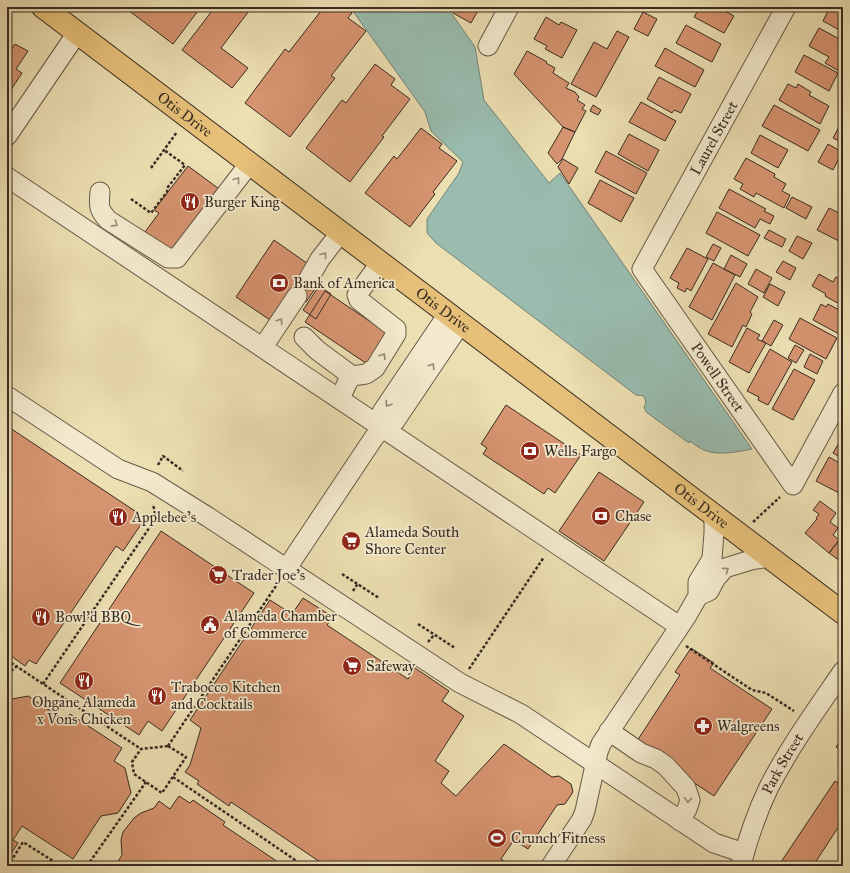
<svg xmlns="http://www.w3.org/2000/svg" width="850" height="873" font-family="'IM FELL Great Primer',serif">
<rect width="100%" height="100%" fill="#ecdfb2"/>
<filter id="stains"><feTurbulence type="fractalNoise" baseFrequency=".005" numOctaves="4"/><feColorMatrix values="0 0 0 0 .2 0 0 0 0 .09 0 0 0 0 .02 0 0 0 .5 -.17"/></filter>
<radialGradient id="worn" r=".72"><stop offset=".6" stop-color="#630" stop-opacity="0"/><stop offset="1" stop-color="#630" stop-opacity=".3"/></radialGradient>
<path fill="#99bcaf" stroke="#728277" d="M350,7H447L475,47L484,100L549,183L560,173L752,449C737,452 719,456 704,450C699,448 694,444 690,441L689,443L646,412L644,407L646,403L644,396L636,395L436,243L427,233V219L459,173L463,162L431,131L425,112Z"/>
<path fill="#d69470" stroke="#382c23" d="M124,7H201L173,44Z
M215,7H252L221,48L248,68L232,88L182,50Z
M324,7H344L352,13L348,18L366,31L331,76L335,78L290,137L245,103L285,49L289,52Z
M456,7H480L471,23L453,13Z
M700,7H717L734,16L724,33L694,17Z
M731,7H740L738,11Z
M830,7H843V32L823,21Z
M643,12L657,19L648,36L634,29Z
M546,17L559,25L561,22L577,30L562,58L545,49L547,46L534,39Z
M686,25L721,44L712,62L676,43Z
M819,28L843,41V63L839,71L825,63L829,57L809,46Z
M617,31L629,37L596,97L571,84L594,42L607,49Z
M15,44L28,51L16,69L22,73L7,96V56Z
M665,48L704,70L695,87L655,66Z
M527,51L547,62L546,63L555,68L553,73L569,83L566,88L575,92L579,97L577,100L585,105L582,109L586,111L575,132L563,127L514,74Z
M804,55L838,73L829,91L795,72Z
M375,64L395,79L391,85L410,99L382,136L384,137L350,182L306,148L342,100L346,103Z
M659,77L691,94L681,113L674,110L672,113L647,99Z
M788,84L796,88L798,84L811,92L809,95L829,106L820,124L779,100Z
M641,102L676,121L665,141L629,122Z
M593,105L601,110L598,115L590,111Z
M774,105L820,130L808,151L762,126Z
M840,125L843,126V143L833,138Z
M563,127L575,132L562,159L557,164L548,153Z
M421,128L442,144L439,148L457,161L433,192L435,194L410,227L365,193L394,156L397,159Z
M629,134L659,150L648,171L618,154Z
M760,135L788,150L778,168L751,153Z
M828,144L842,152L833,170L818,162Z
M606,151L647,173L636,194L595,172Z
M746,158L775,174L774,177L786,184L782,191L790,195L784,208L756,193L754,197L740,189L743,184L734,179Z
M563,159L578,168L569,184L558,167Z
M188,166L226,194L171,253L145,232L159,213L154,210Z
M600,180L634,198L621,222L588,203Z
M729,189L766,209L764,211L774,216L770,224L760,219L755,228L719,208Z
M792,197L812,207L806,219L786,208Z
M829,208L843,215V243L817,230Z
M717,212L760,235L748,256L706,233Z
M769,230L786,239L782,247L764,238Z
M797,236L812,243L803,259L789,251Z
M274,240L311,266L304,277L317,286L306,302L293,293L273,322L236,297Z
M713,244L721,248L714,261L706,257Z
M687,248L708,259L691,291L687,288L685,292L677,288L679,283L670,278Z
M731,255L747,264L740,277L724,269Z
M783,261L796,268L790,280L776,272Z
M843,261V273L838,270Z
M713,263L735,275L712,320L689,307Z
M756,269L772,278L764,293L748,284Z
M819,274L833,282L836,277L843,280V306L825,296L826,294L812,286Z
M736,283L758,297L750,312L752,314L746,327L743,325L732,347L708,334Z
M770,284L785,292L778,306L763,297Z
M319,286L331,294L316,319L303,310Z
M325,291L393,337L373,368L305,322Z
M821,304L826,307L828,304L843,312V328L839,334L813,320Z
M800,318L837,338L826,359L789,339Z
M774,320L783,325L771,346L762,341Z
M747,328L760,335L757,339L766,343L749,373L729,362Z
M795,345L804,350L796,363L788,358Z
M770,349L792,362L768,405L758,400L759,397L747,391Z
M810,354L823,361L817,374L804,367Z
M794,369L815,380L793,420L772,409Z
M506,405L581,455L555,493L548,488L544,494L483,454L487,448L481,444Z
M7,426L138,513L134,518L142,523L123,551L116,546L36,664L29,660L25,666L7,653Z
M843,436V459L833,453Z
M829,457L843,465V499L838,496L839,493L816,481Z
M599,472L644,502L604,561L559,531Z
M820,501L836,513L830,522L838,528L833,535L839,540L829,553L805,533L817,519L816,518L819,514L813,510Z
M161,531L254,593L162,731L148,721L139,735L60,683Z
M841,538L843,540V563L829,553Z
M303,598L333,617L327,625L408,679L415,668L449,691L442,701L464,716L435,761L449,771L441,783L456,796L504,744L552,777L559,776L571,784L573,792L565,804L557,805L528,849L514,840L501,859L511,866H321L323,864L231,802L229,806L197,784L199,781L185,772L190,765L201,728L190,720L270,600L292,614Z
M691,648L714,663L710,668L772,709L714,796L635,744L680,675L675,672Z
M28,696L66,721L70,714L122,748L114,761L125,768L131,793L118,813L101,816L73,859L22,826L13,840L18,843L7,860V700Z
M843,737V751L836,747Z
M835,781L843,786V820L813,866H782L781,862Z
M179,796L190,803L193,800L225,822L223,825L284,866H115L122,855L121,840L123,832L134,818L141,813L154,808L159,801L170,809Z"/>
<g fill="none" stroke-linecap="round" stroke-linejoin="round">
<defs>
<g id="minor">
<path id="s1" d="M786,7L642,269L793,485L843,393"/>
<path d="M488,46L509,7"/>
<path d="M7,136L77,33"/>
<path d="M7,177L679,626"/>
<path d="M100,192C99,206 98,209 108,220L168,258H177L250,163"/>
<path d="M308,280L320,259L341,232"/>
<path d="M304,337L317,350L352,376"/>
<path d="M263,347L297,296"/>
<path d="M7,396L118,469L152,482L208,517L460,683L521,714L714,843L744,853"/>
<path d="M340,399L347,383L352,376L366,374L375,368L396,334V329L359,300L357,295L381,262"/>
<path d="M382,427L380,420L382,412L448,314"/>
<path d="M287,568L373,439L382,427L389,426L395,421L461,323"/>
<path d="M700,595L709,591L716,578L725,568L751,560L769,557"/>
<path d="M609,731L641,753L656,759L666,766L686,788L690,800L687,809L680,821"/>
<path id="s2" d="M741,865C748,838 757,812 769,787C790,746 817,709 843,671"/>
<path d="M551,866L582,819L585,811L598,752L601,744L686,617L698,596V582L712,559L714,533V515"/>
</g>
<g id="major">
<path id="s3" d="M43,7L843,613"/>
</g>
</defs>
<use href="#minor" stroke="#655947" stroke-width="21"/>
<use href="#major" stroke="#382c23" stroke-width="24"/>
<path stroke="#382c23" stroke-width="2.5" stroke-dasharray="3 2" stroke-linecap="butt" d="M151,168L177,132
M131,199L151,213L167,192L168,187L185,165L164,150
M158,465L163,456L183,471
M753,522L780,497
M342,574L379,598
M353,591L358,583
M418,624L455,648
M428,642L434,635
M686,646L752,690L766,693L794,711
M7,660L141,749
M469,669L544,557
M7,674L16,667
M43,684L156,518L153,504
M168,746L278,583
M168,746L186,757L162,793L134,774L132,762L141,749Z
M173,777L304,866
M8,866L23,842L61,866
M87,866L146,782"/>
<use href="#minor" stroke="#f3eacd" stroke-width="19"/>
<use href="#major" stroke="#e6c079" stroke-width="22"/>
</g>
<defs><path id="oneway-chevron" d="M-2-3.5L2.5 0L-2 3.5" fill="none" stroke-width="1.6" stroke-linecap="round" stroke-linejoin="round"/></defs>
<g stroke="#968b78">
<use href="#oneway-chevron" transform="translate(237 180) rotate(-53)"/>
<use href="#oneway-chevron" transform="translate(115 224) rotate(33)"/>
<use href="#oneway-chevron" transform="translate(324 255) rotate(-53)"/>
<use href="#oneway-chevron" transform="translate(280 321) rotate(-56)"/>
<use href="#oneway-chevron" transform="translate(383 356) rotate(-58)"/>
<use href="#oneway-chevron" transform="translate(432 366) rotate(-56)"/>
<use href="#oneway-chevron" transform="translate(388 404) rotate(124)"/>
<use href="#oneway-chevron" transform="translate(726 570) rotate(-36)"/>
<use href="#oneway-chevron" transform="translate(688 800) rotate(94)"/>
</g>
<defs>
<symbol id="restaurant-disc" viewBox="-11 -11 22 22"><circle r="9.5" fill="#8f2418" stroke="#f3eacd"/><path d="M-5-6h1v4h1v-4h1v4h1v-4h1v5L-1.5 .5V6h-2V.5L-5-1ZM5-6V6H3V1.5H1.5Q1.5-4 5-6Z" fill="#fff"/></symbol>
<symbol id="bank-disc" viewBox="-11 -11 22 22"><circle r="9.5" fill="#8f2418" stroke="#f3eacd"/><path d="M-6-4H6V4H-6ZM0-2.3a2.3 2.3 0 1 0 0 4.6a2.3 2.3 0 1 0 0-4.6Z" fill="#fff"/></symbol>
<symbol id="supermarket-disc" viewBox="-11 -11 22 22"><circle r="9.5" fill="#8f2418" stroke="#f3eacd"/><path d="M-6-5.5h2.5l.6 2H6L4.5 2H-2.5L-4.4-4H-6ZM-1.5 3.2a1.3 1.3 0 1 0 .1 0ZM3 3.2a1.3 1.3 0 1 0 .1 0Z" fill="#fff"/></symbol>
<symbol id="civic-disc" viewBox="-11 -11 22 22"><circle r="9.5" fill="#8f2418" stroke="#f3eacd"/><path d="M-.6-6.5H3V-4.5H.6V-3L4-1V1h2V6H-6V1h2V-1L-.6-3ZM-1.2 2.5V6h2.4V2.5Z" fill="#fff"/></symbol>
<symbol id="pharmacy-disc" viewBox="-11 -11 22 22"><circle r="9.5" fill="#8f2418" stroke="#f3eacd"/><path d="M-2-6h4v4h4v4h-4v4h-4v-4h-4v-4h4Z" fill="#fff"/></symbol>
<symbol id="stadium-disc" viewBox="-11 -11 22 22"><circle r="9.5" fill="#8f2418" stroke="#f3eacd"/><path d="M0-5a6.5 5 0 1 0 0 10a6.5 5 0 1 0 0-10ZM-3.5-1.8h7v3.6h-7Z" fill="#fff"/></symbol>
</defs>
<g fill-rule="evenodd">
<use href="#restaurant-disc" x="179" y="191" width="22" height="22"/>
<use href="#bank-disc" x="268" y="272" width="22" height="22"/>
<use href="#bank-disc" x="519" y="440" width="22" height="22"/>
<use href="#bank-disc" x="590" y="505" width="22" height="22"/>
<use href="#restaurant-disc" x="107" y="506" width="22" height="22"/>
<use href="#supermarket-disc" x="340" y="530" width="22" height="22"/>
<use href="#supermarket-disc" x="207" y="564" width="22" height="22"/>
<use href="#restaurant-disc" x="30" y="606" width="22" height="22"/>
<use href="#civic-disc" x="199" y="614" width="22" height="22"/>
<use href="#supermarket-disc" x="341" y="655" width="22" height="22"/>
<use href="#restaurant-disc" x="73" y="670" width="22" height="22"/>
<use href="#restaurant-disc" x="146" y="685" width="22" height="22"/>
<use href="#pharmacy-disc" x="692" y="715" width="22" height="22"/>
<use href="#stadium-disc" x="486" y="827" width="22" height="22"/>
</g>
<g text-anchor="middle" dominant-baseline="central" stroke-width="3.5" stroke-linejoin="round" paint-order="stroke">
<g font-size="15" fill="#382c23" stroke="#f3eacd">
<text stroke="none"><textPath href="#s3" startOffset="178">Otis Drive</textPath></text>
<text transform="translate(714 138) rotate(-61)">Laurel Street</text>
<text stroke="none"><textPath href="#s3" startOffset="502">Otis Drive</textPath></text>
<text stroke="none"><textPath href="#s1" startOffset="431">Powell Street</textPath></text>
<text stroke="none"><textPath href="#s3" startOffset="826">Otis Drive</textPath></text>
<text stroke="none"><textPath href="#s2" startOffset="110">Park Street</textPath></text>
</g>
<g font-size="15" fill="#382c23" stroke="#f3eacd" text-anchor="start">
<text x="204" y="202">Burger King</text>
<text x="293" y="283">Bank of America</text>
<text x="544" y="451">Wells Fargo</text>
<text x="615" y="516">Chase</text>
<text x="132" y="517">Applebee's</text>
<text x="365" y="532">Alameda South<tspan x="365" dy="17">Shore Center</tspan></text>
<text x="232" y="575">Trader Joe's</text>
<text x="224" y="616">Alameda Chamber<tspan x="224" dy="17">of Commerce</tspan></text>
<text x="55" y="617">Bowl'd BBQ</text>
<text x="366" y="666">Safeway</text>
<text x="171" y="687">Trabocco Kitchen<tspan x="171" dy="17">and Cocktails</tspan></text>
<text x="84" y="702" text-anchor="middle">Ohgane Alameda<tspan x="84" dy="17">x Vons Chicken</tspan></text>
<text x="717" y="726">Walgreens</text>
<text x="511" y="838">Crunch Fitness</text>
</g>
</g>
<rect width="850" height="873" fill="none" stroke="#ecdfb2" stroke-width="24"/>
<rect x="8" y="8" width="834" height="857" fill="none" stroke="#382c23" stroke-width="2"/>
<rect x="12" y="12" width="826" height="849" fill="none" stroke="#382c23"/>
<rect width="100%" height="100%" filter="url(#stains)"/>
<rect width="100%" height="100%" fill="url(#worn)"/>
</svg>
